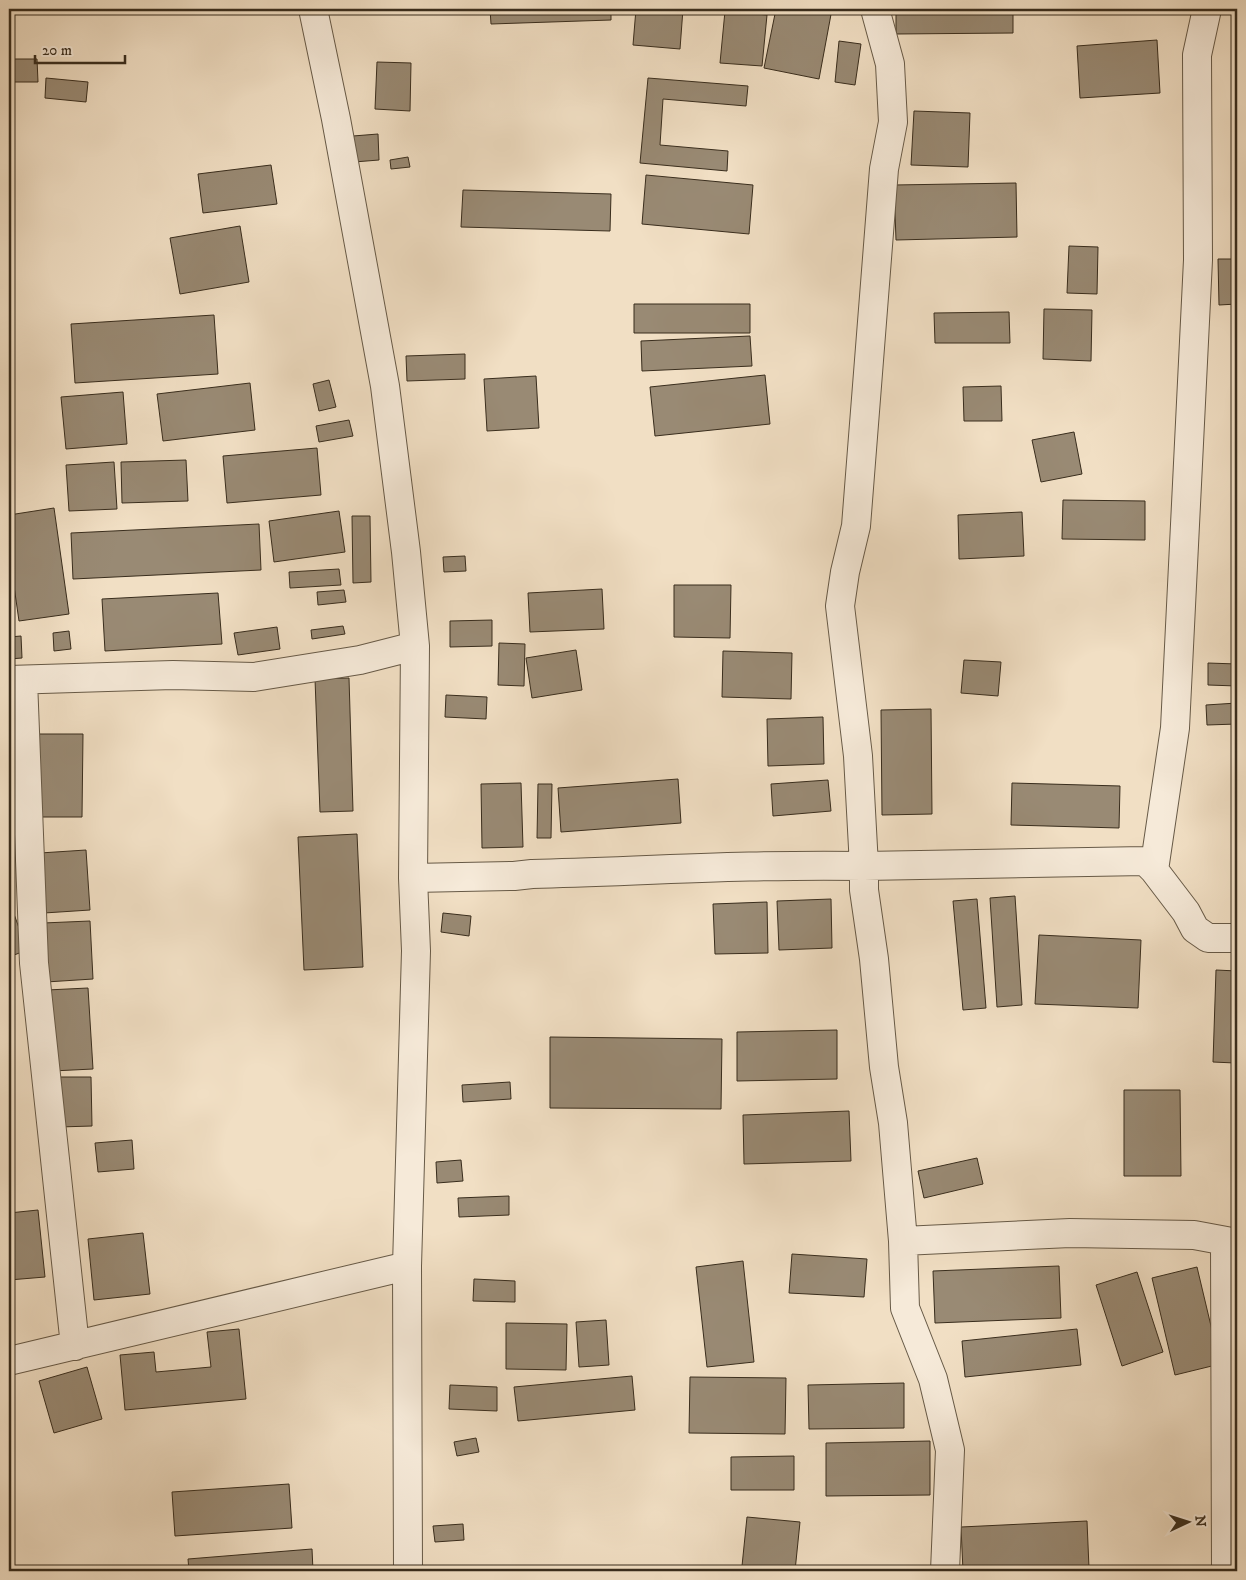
<svg xmlns="http://www.w3.org/2000/svg" width="1246" height="1580" font-family="'IM FELL DW Pica',serif">
<rect width="100%" height="100%" fill="#f1dfc4"/>
<filter id="stains"><feTurbulence type="fractalNoise" baseFrequency=".004" numOctaves="4"/><feColorMatrix values="0 0 0 0 .2 0 0 0 0 .09 0 0 0 0 .02 0 0 0 .5 -.17"/></filter>
<radialGradient id="worn" r=".72"><stop offset=".6" stop-color="#630" stop-opacity="0"/><stop offset="1" stop-color="#630" stop-opacity=".3"/></radialGradient>
<path fill="#998a74" stroke="#392d1d" d="M384,9H404V11L384,12Z
M490,9H611V20L491,24Z
M636,9H683L680,49L633,45Z
M776,9H832L819,79L764,68Z
M896,9H1013V33L896,34Z
M725,11L767,15L762,66L720,63Z
M1157,40L1160,93L1080,98L1077,46Z
M839,41L861,44L855,85L835,82Z
M10,59H37L38,82H10Z
M377,62L411,63L410,111L375,109Z
M46,78L88,82L86,102L45,98Z
M648,78L748,86L746,106L663,99L660,145L728,151L727,171L640,163Z
M914,111L970,113L968,167L911,165Z
M378,134L379,160L354,162L353,136Z
M408,157L410,167L391,169L390,160Z
M271,165L277,204L203,213L198,174Z
M646,175L753,185L749,234L642,224Z
M1016,183L1017,237L896,240L894,185Z
M463,190L611,194L610,231L461,227Z
M240,226L249,282L180,294L170,238Z
M1069,246L1098,247L1097,294L1067,293Z
M1218,259H1237V304L1219,305Z
M634,304H750V333H634Z
M1044,309L1092,310L1091,361L1043,359Z
M1009,312L1010,343H935L934,313Z
M214,315L218,374L75,383L71,324Z
M750,336L752,366L642,371L641,341Z
M465,354V379L407,381L406,356Z
M765,375L770,424L655,436L650,387Z
M536,376L539,428L487,431L484,379Z
M329,380L336,407L319,411L313,384Z
M250,383L255,430L163,441L157,394Z
M1001,386L1002,421H964L963,387Z
M123,392L127,444L66,449L61,397Z
M349,420L353,436L319,442L316,426Z
M1074,432L1082,474L1041,482L1032,440Z
M1234,440H1237V513H1236Z
M317,448L321,495L227,503L223,456Z
M186,460L188,501L122,503L121,462Z
M114,462L117,509L69,511L66,465Z
M1063,500L1145,501V540L1062,539Z
M54,508L69,614L19,621L9,551V515Z
M339,511L345,552L274,562L269,521Z
M1022,512L1024,556L959,559L958,515Z
M352,516H370L371,582L353,583Z
M259,524L261,570L73,579L71,533Z
M465,556L466,571L444,572L443,557Z
M339,569L341,585L290,588L289,572Z
M674,585H731L730,638L674,637Z
M602,589L604,629L530,632L528,593Z
M344,590L346,602L318,605L317,592Z
M218,593L222,644L105,651L102,599Z
M492,620V646L450,647V621Z
M343,626L345,634L312,639L311,630Z
M277,627L280,649L238,655L234,633Z
M69,631L71,649L54,651L53,633Z
M21,636L22,658L9,659V637Z
M499,643L525,644L524,686L498,685Z
M576,650L582,690L532,698L526,658Z
M723,651L792,653L791,699L722,697Z
M964,660L1001,662L998,696L961,693Z
M1208,663L1237,664V686L1208,685Z
M349,678L353,811L320,812L315,679Z
M446,695L487,697L486,719L445,717Z
M1237,703V724L1207,725L1206,705Z
M931,709L932,814L882,815L881,710Z
M823,717L824,764L768,766L767,719Z
M36,734H83L82,817H36Z
M678,779L681,823L561,832L558,788Z
M828,780L831,811L773,816L771,784Z
M521,783L523,847L482,848L481,784Z
M1012,783L1120,786L1119,828L1011,825Z
M538,784H552L551,838H537Z
M357,834L363,967L304,970L298,837Z
M86,850L90,910L44,913L40,853Z
M1015,896L1022,1005L997,1007L990,898Z
M831,899L832,948L779,950L777,901Z
M977,899L986,1008L963,1010L953,901Z
M767,902L768,953L715,954L713,904Z
M9,903H10L27,950L9,957Z
M443,913L471,916L469,936L441,932Z
M90,921L93,979L46,982L43,923Z
M1039,935L1141,940L1138,1008L1035,1004Z
M1216,970L1237,971V1078H1235V1063L1213,1062Z
M88,988L93,1069L52,1071L47,990Z
M837,1030V1079L737,1081V1032Z
M550,1037L722,1039L721,1109L550,1108Z
M58,1077H91L92,1126L59,1127Z
M510,1082L511,1099L463,1102L462,1085Z
M1124,1090H1180L1181,1176H1124Z
M849,1111L851,1161L744,1164L743,1115Z
M132,1140L134,1169L98,1172L95,1143Z
M1235,1146H1237V1203Z
M977,1158L983,1184L924,1198L918,1171Z
M461,1160L463,1181L437,1183L436,1162Z
M509,1196V1215L459,1217L458,1198Z
M38,1210L45,1277L9,1280V1213Z
M143,1233L150,1294L94,1300L88,1239Z
M792,1254L867,1259L864,1297L789,1293Z
M743,1261L754,1362L707,1367L696,1267Z
M1059,1266L1061,1318L935,1323L933,1271Z
M1197,1267L1220,1364L1175,1375L1152,1278Z
M1137,1272L1163,1352L1122,1366L1096,1285Z
M474,1279L515,1281V1302L473,1301Z
M606,1320L609,1365L579,1367L576,1322Z
M506,1323L567,1324L566,1370L506,1369Z
M239,1329L246,1399L125,1410L120,1355L154,1352L156,1372L211,1367L207,1332Z
M1077,1329L1081,1365L965,1377L962,1341Z
M87,1367L102,1419L54,1433L39,1381Z
M632,1376L635,1410L518,1421L514,1387Z
M690,1377L786,1378L785,1434L689,1433Z
M904,1383V1428L809,1429L808,1385Z
M450,1385L497,1387V1411L449,1409Z
M476,1438L479,1452L457,1456L454,1442Z
M930,1441V1495L826,1496V1443Z
M794,1456V1490H731V1457Z
M289,1484L292,1528L175,1536L172,1492Z
M747,1517L800,1522L795,1571L742,1566Z
M1087,1521L1089,1568L1025,1571H963L961,1527Z
M463,1524L464,1540L435,1542L433,1526Z
M312,1549L313,1571H189L188,1559Z"/>
<g fill="none" stroke-linecap="round" stroke-linejoin="round">
<defs>
<path id="minor" d="M313,9L336,119L385,386L406,552L415,646L413,878L416,951L407,1266L408,1571
M875,9L890,64L893,122L884,169L856,526L845,572L840,606L858,756L864,866L1145,861L1154,870L1186,912L1195,929L1208,938H1237
M9,680L173,675L254,677L360,660L415,646
M23,680L34,963L75,1346
M1154,870L1175,728L1198,260L1197,55L1207,9
M413,878L514,876L532,874C643,871 753,864 864,866V890L874,959L884,1067L893,1123L903,1241L1070,1233L1194,1235L1237,1243
M903,1241L905,1308L933,1379L950,1450L945,1571
M1225,1242L1226,1571
M9,1361L407,1266"/>
</defs>
<use href="#minor" stroke="#675a47" stroke-width="30"/>
<use href="#minor" stroke="#f6ead9" stroke-width="28"/>
</g>
<rect width="1246" height="1580" fill="none" stroke="#f1dfc4" stroke-width="30"/>
<rect x="10" y="10" width="1226" height="1560" fill="none" stroke="#392d1d" stroke-width="2.5"/>
<rect x="15" y="15" width="1216" height="1550" fill="none" stroke="#392d1d"/>
<g transform="translate(1188 1522) rotate(86)" stroke="#f6ead9" stroke-width="4" paint-order="stroke">
<path d="M0-4L9 19L0 12L-9 19Z" fill="#392d1d"/>
<text y="-8" font-size="14" font-weight="bold" text-anchor="middle" fill="#392d1d">N</text>
</g>
<path d="M35 55v8h90v-8" fill="none" stroke="#392d1d" stroke-width="2.5"/>
<text x="42" y="55" font-size="15" fill="#392d1d" stroke="#f6ead9" stroke-width="4" paint-order="stroke">20 m</text>
<rect width="100%" height="100%" filter="url(#stains)"/>
<rect width="100%" height="100%" fill="url(#worn)"/>
</svg>
